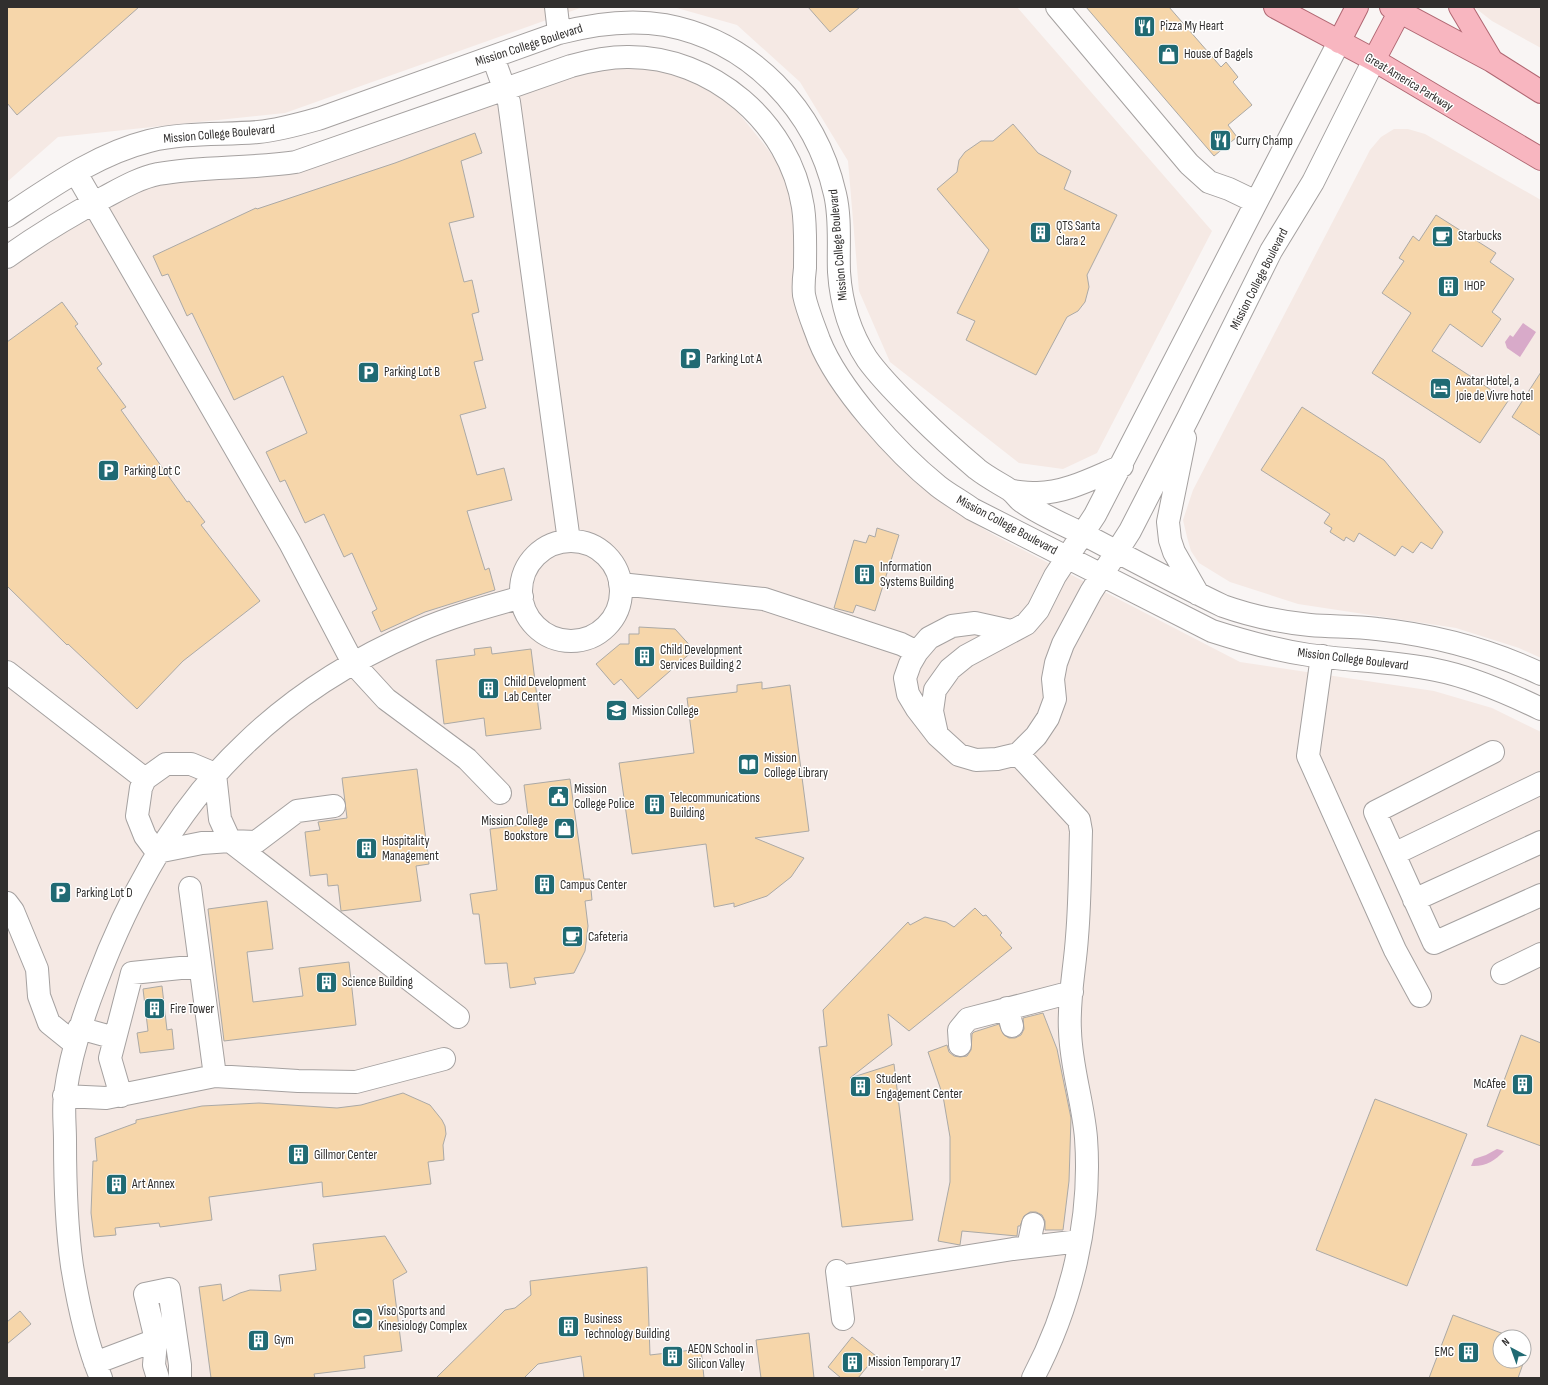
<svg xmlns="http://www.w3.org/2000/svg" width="1548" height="1385" font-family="'Sofia Sans Condensed',sans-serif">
<rect width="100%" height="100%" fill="#f9f5f4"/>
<path fill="#f5e9e4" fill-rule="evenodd" d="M7,7H583L285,113L58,137L7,182Z
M650,7H1017L1212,231L1097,453L1063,469L1019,463L890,362L859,291L848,161L800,82L737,25L677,8Z
M1474,7H1541V48L1492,21Z
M620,67L647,69L678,75L723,94L763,143L781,167L788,187L792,208L794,233L793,269L797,296L803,326L814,355L831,384L848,407L903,471L926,491L950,509L994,535L1240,662L1434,691L1492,708L1541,732V1378H7V271L62,233L114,203L149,188L174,182L262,177L299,172L573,76L597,70ZM1500,1337H1524V1361H1500Z
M1394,129H1408L1425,134L1541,200V658L1519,648L1456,628L1298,604L1230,582L1199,563L1191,551L1187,537L1183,520L1193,490L1370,150L1381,137Z"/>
<path fill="#d8aac9" d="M1523,323L1536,332L1520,357L1507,348L1505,342L1510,335L1513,337Z
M1497,1149L1504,1151C1495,1161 1485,1167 1471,1166L1474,1159L1486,1155Z"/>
<path fill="#f6d6aa" stroke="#aba9a6" d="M7,7H139L17,115L7,103Z
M808,7H860L830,32Z
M1086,7H1169L1221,67L1226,62L1238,77L1233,82L1252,105L1228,125L1237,137L1214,156Z
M1013,124L1038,153L1071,171L1064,189L1117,215L1087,275L1089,287L1085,302L1078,311L1067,317L1036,375L966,340L975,321L957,313L989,250L937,189L957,172L959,160L965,152L981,141H993Z
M475,133L482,153L461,161L474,217L449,223L464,282L472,280L479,312L472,314L483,360L474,362L486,408L460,415L477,475L504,468L512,500L467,511L485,570L489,568L495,590L425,612L381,632L372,612L377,609L352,553L344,557L324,514L305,523L285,480L280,482L266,452L307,433L283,376L234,400L192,313L187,316L168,274L162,276L153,256L256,208L257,209L395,163Z
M1436,215L1496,253L1490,262L1514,279L1492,312L1501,319L1482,347L1450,324L1432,351L1508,401L1480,443L1372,373L1411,313L1382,293L1404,261L1399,258L1413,236L1419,241Z
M62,302L78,324L75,326L102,364L97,368L126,407L121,410L187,502L189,501L205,522L201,525L260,601L183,661L137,709L68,644L67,645L7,586V342Z
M1541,372V436L1512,417Z
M1302,407L1384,460L1443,532L1432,549L1421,542L1413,553L1402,546L1395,556L1359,533L1354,542L1346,537L1344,541L1330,532L1332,528L1324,523L1330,514L1261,470Z
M877,528L899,535L875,611L856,605L853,613L834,608L854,540L866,543L869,535L875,537Z
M639,627L675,629L694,650L638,699L621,679L614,685L596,664L620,644H629V634H639Z
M491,647L492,654L531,649L541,729L486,736L484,718L444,724L436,660L475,655L474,649Z
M762,682V689L790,685L809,831L755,838L804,858L791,877L767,896L734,907V903L714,907L706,844L632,854L619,763L694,753L687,698L737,692V685Z
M417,769L429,864L416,866L421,901L341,911L338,885L328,886L327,874L310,876L305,832L320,830L318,822L347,818L342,778Z
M570,779L584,879H590L592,900L585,901L588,926L585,951L574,973L534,978L536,984L510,988L507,963L485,964L479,914H473L470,894L497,890L490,829L529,824L524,785Z
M267,901L273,949L247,952L253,1002L303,996L299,968L349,962L356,1025L224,1041L208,909Z
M975,908L983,916L986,915L1002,933L1000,935L1012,948L909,1031L888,1014L892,1045L850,1078L894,1064L913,1220L842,1227L819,1047L827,1046L823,1010L908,922L910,925L925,917L946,922L954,927Z
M162,986L167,1030L172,1029L174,1049L140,1053L137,1033L148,1031L143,989Z
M1043,1013L1057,1049L1071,1118L1069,1181L1063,1230H1045V1221L1042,1215L1036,1212H1030L1024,1216L1020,1226H1018L1017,1236L962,1231L960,1245L938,1241L950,1182V1137L943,1096L928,1052L947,1045L949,1052L954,1056L960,1057L967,1056L971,1050L972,1034L974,1032L999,1024L1004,1035L1009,1038H1015L1021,1035L1024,1029L1023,1018Z
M1521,1035L1541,1043V1146L1487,1126Z
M403,1093L430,1105L442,1120L445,1126L446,1134L443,1145L444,1160L428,1162L431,1184L323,1197L322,1182L209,1197L212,1220L160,1227L159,1223L115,1228L116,1235L94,1237L91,1213L93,1161H97L95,1138L136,1123V1120L202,1106L259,1103L337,1108L361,1105Z
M1375,1099L1467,1134L1407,1286L1316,1250Z
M385,1236L407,1272L393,1280L402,1351L364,1356L365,1368L314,1374L315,1378H211L199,1287L221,1284L223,1301L240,1293L250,1290L281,1291L279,1275L316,1270L313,1244Z
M647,1267L650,1355L701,1349L704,1378H584L581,1356L538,1364L524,1378H436L505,1310L515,1308L531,1295L530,1281Z
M20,1311L31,1324L7,1344V1322Z
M1453,1315L1512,1337H1500V1361H1524V1341L1530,1344L1518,1378H1429Z
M809,1333L814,1378H761L756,1340Z
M852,1337L876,1356L858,1378H841L828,1367Z"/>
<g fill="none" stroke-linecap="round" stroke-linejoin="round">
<defs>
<path id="minor" d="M556,7L559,33
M1057,7L1189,164L1209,182L1229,189L1256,202
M493,57L509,102L569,541
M76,173L290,543L353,663L386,699L467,759L500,793
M7,216C51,187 97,154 149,141C185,132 222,135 258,132C280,130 300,124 321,118L559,33C593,24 630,19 665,25C751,41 816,110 835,194C841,219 838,246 839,272C841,302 850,333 867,359C882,380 901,398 919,416C938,435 957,452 977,469C987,477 999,483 1010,490C1014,493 1017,497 1020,500C1038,514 1065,525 1085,535C1131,559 1177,584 1223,606C1251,616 1280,622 1310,625C1332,627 1355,626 1377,629C1433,635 1490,650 1541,674
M7,257C38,235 71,215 105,197C122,188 139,178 158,174C203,166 250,169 296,162L571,66C589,61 608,57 627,57C712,56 790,123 803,207C806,227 805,247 805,268C804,276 803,286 804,295C807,310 814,326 819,340C838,388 897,453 938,486C948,494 961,501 972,509L1212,631C1243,641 1276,650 1309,655C1351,661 1394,661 1436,670C1472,677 1508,693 1541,709
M1185,438L1168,522L1170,540L1174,552L1198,594
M1012,491C1020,492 1029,493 1037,493C1066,493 1095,477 1122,466
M521 591a50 50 0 1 1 100 0a50 50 0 1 1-100 0Z
M620,584L764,599L901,644L917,652
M1011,631L975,623L952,626L929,638L917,652L910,664L905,678L908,694L917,709L937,735L959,755L976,760L997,759L1018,754L1036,736L1048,718L1055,699L1053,679L1056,663L1063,644L1091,592L1130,531L1188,418L1271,251L1313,182L1374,60
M1322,656L1308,756L1395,950L1420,996
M7,672L145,779
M937,734L932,711L935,690L950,669L966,656L1026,624L1038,610L1055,576L1095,515L1339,42
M1493,752L1375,812L1434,943L1541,895
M1018,754L1079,820L1081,831C1080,866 1080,902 1077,937C1075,968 1068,1000 1070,1031C1071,1067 1083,1102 1086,1138C1092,1220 1071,1306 1033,1378
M334,806L297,811L256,842L230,841L202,843L157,852L145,836L137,816L141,788L145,779L166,764H191L215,774L220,819L230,841L458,1017
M1394,854L1541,783
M190,888L215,1076
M1414,900L1541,842
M7,903L13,911L37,969L39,996L49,1023L75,1044
M1502,973L1541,954
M1007,1008L1012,1026
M79,1028L115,1038
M960,1045L959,1030L968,1019L1072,992
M64,1096L106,1098L215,1076L298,1081L356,1082L444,1059
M121,1096L110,1058L132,973L200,966
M1028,1247L1033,1224
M837,1271L843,1319
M838,1277L1013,1249L1080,1241
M156,1340L154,1365L158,1378
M95,1363L156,1340L145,1294L169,1289L180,1365V1378
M101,1378C86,1343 78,1303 72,1266C66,1224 65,1182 65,1140C65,1125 63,1109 65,1095C70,1056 82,1019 96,983C129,895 175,810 244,745C293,697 354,659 416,632C450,617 486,607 522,597"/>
<path id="major" d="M1275,7L1374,60L1541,159
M1391,7L1492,61L1541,92
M1460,7L1492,61
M1339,42L1357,7
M1374,60L1402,7"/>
</defs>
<use href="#minor" stroke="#a5a1a0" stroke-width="24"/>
<use href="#major" stroke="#b06772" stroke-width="24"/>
<use href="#minor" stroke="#fff" stroke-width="22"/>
<use href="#major" stroke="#f8b6c0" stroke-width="22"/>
</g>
<defs>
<symbol id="restaurant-square" viewBox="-11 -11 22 22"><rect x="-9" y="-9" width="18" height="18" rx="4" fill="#206a73" stroke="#fff"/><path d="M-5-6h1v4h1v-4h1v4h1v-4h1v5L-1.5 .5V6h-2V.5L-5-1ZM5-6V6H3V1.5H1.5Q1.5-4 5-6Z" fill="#fff"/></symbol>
<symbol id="shop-square" viewBox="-11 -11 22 22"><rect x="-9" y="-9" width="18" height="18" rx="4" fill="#206a73" stroke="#fff"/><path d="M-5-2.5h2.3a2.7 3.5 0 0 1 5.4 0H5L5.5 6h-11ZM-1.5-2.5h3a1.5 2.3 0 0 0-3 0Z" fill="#fff"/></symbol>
<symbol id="building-square" viewBox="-11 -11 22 22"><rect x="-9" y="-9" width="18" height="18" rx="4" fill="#206a73" stroke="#fff"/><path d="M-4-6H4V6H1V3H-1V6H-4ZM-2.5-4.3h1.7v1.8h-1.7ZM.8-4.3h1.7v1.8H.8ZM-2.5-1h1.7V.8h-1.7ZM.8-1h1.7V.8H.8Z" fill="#fff"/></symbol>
<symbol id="cafe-square" viewBox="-11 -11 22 22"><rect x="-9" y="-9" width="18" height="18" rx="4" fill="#206a73" stroke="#fff"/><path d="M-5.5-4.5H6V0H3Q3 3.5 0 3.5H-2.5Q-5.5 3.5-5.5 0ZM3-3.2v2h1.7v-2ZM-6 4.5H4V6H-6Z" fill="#fff"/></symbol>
<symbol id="parking-square" viewBox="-11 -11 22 22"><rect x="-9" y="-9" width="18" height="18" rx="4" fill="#206a73" stroke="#fff"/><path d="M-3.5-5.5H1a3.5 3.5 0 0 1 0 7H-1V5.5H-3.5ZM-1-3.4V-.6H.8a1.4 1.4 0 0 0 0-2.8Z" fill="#fff"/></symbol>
<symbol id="hotel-square" viewBox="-11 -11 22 22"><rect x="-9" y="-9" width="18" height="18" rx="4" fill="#206a73" stroke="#fff"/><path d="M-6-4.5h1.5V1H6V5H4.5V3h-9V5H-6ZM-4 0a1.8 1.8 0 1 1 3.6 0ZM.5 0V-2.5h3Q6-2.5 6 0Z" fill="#fff"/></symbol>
<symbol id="university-square" viewBox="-11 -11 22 22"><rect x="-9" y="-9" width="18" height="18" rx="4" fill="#206a73" stroke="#fff"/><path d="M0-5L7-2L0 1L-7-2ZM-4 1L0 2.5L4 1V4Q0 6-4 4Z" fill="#fff"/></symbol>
<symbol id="library-square" viewBox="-11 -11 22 22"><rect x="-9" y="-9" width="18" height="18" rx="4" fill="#206a73" stroke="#fff"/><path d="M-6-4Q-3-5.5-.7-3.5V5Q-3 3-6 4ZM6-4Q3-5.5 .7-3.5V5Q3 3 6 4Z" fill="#fff"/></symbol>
<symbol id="civic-square" viewBox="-11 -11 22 22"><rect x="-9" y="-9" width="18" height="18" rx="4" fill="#206a73" stroke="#fff"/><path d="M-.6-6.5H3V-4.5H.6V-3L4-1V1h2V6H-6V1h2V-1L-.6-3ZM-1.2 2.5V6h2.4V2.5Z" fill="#fff"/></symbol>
<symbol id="stadium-square" viewBox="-11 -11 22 22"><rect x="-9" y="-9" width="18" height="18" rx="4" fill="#206a73" stroke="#fff"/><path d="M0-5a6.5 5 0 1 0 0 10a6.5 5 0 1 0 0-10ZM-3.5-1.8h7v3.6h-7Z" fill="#fff"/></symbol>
</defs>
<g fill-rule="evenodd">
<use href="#restaurant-square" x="1132" y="14" width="25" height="25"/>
<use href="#shop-square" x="1156" y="42" width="25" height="25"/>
<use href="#restaurant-square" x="1208" y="128" width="25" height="25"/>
<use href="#building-square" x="1028" y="220" width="25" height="25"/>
<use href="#cafe-square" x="1430" y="224" width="25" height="25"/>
<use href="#building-square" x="1436" y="274" width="25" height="25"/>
<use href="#parking-square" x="678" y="346" width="25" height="25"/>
<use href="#parking-square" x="356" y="360" width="25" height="25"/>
<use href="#hotel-square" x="1428" y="376" width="25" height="25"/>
<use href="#parking-square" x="96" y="458" width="25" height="25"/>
<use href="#building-square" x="852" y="562" width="25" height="25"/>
<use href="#building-square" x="632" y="644" width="25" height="25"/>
<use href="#building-square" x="476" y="676" width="25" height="25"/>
<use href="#university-square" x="604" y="698" width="25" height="25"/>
<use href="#library-square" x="736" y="752" width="25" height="25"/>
<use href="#civic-square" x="546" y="784" width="25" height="25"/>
<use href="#building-square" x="642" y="792" width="25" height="25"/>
<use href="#shop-square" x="552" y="816" width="25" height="25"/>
<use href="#building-square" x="354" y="836" width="25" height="25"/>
<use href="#building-square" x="532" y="872" width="25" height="25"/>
<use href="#parking-square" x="48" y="880" width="25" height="25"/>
<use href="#cafe-square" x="560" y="924" width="25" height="25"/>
<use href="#building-square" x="314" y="970" width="25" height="25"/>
<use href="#building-square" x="142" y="996" width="25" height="25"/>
<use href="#building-square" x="1510" y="1072" width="25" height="25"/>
<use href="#building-square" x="848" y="1074" width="25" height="25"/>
<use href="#building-square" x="286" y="1142" width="25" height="25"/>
<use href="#building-square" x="104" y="1172" width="25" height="25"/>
<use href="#stadium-square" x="350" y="1306" width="25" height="25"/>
<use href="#building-square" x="556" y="1314" width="25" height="25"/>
<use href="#building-square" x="246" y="1328" width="25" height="25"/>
<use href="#building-square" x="1456" y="1340" width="25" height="25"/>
<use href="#building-square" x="660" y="1344" width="25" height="25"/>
<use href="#building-square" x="840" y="1350" width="25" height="25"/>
</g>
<g text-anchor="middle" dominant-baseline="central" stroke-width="3" stroke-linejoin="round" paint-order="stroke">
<g font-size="13" fill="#312f2e" stroke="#fff" text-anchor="start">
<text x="1160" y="26">Pizza My Heart</text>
<text x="1184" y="54">House of Bagels</text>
<text x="1236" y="141">Curry Champ</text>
<text x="1056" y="226">QTS Santa<tspan x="1056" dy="15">Clara 2</tspan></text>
<text x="1458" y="236">Starbucks</text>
<text x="1464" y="286">IHOP</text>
<text x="706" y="359">Parking Lot A</text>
<text x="384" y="372">Parking Lot B</text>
<text x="1456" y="381">Avatar Hotel, a<tspan x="1456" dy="15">Joie de Vivre hotel</tspan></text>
<text x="124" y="471">Parking Lot C</text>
<text x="880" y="567">Information<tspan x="880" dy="15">Systems Building</tspan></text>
<text x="660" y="650">Child Development<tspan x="660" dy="15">Services Building 2</tspan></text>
<text x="504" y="682">Child Development<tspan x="504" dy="15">Lab Center</tspan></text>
<text x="632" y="711">Mission College</text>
<text x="764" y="758">Mission<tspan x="764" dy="15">College Library</tspan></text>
<text x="574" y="789">Mission<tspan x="574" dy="15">College Police</tspan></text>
<text x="670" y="798">Telecommunications<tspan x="670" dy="15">Building</tspan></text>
<text x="548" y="821" text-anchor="end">Mission College<tspan x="548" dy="15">Bookstore</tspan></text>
<text x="382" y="841">Hospitality<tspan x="382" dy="15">Management</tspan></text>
<text x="560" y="885">Campus Center</text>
<text x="76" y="893">Parking Lot D</text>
<text x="588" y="937">Cafeteria</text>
<text x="342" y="982">Science Building</text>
<text x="170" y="1009">Fire Tower</text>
<text x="876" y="1079">Student<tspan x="876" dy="15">Engagement Center</tspan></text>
<text x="1506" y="1084" text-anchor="end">McAfee</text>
<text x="314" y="1155">Gillmor Center</text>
<text x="132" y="1184">Art Annex</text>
<text x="378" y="1311">Viso Sports and<tspan x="378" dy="15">Kinesiology Complex</tspan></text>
<text x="584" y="1319">Business<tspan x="584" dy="15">Technology Building</tspan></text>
<text x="274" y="1340">Gym</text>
<text x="688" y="1349">AEON School in<tspan x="688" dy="15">Silicon Valley</tspan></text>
<text x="1454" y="1352" text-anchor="end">EMC</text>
<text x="868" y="1362">Mission Temporary 17</text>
</g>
<g font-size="13" fill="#312f2e" stroke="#fff">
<text transform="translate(529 45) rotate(-18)">Mission College Boulevard</text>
<text transform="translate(1409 82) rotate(31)">Great America Parkway</text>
<text transform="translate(219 134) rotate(-5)">Mission College Boulevard</text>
<text transform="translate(838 245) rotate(-95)">Mission College Boulevard</text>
<text transform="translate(1259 279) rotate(-63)">Mission College Boulevard</text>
<text transform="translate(1007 525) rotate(28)">Mission College Boulevard</text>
<text transform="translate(1353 659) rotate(7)">Mission College Boulevard</text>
</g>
</g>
<rect width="1548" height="1385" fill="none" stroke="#312f2e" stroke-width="16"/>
<g transform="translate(1512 1349) rotate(319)"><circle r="19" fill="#ffffff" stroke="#adacab"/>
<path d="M0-3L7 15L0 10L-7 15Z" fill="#206a73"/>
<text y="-6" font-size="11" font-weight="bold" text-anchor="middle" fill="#312f2e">N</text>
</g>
</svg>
